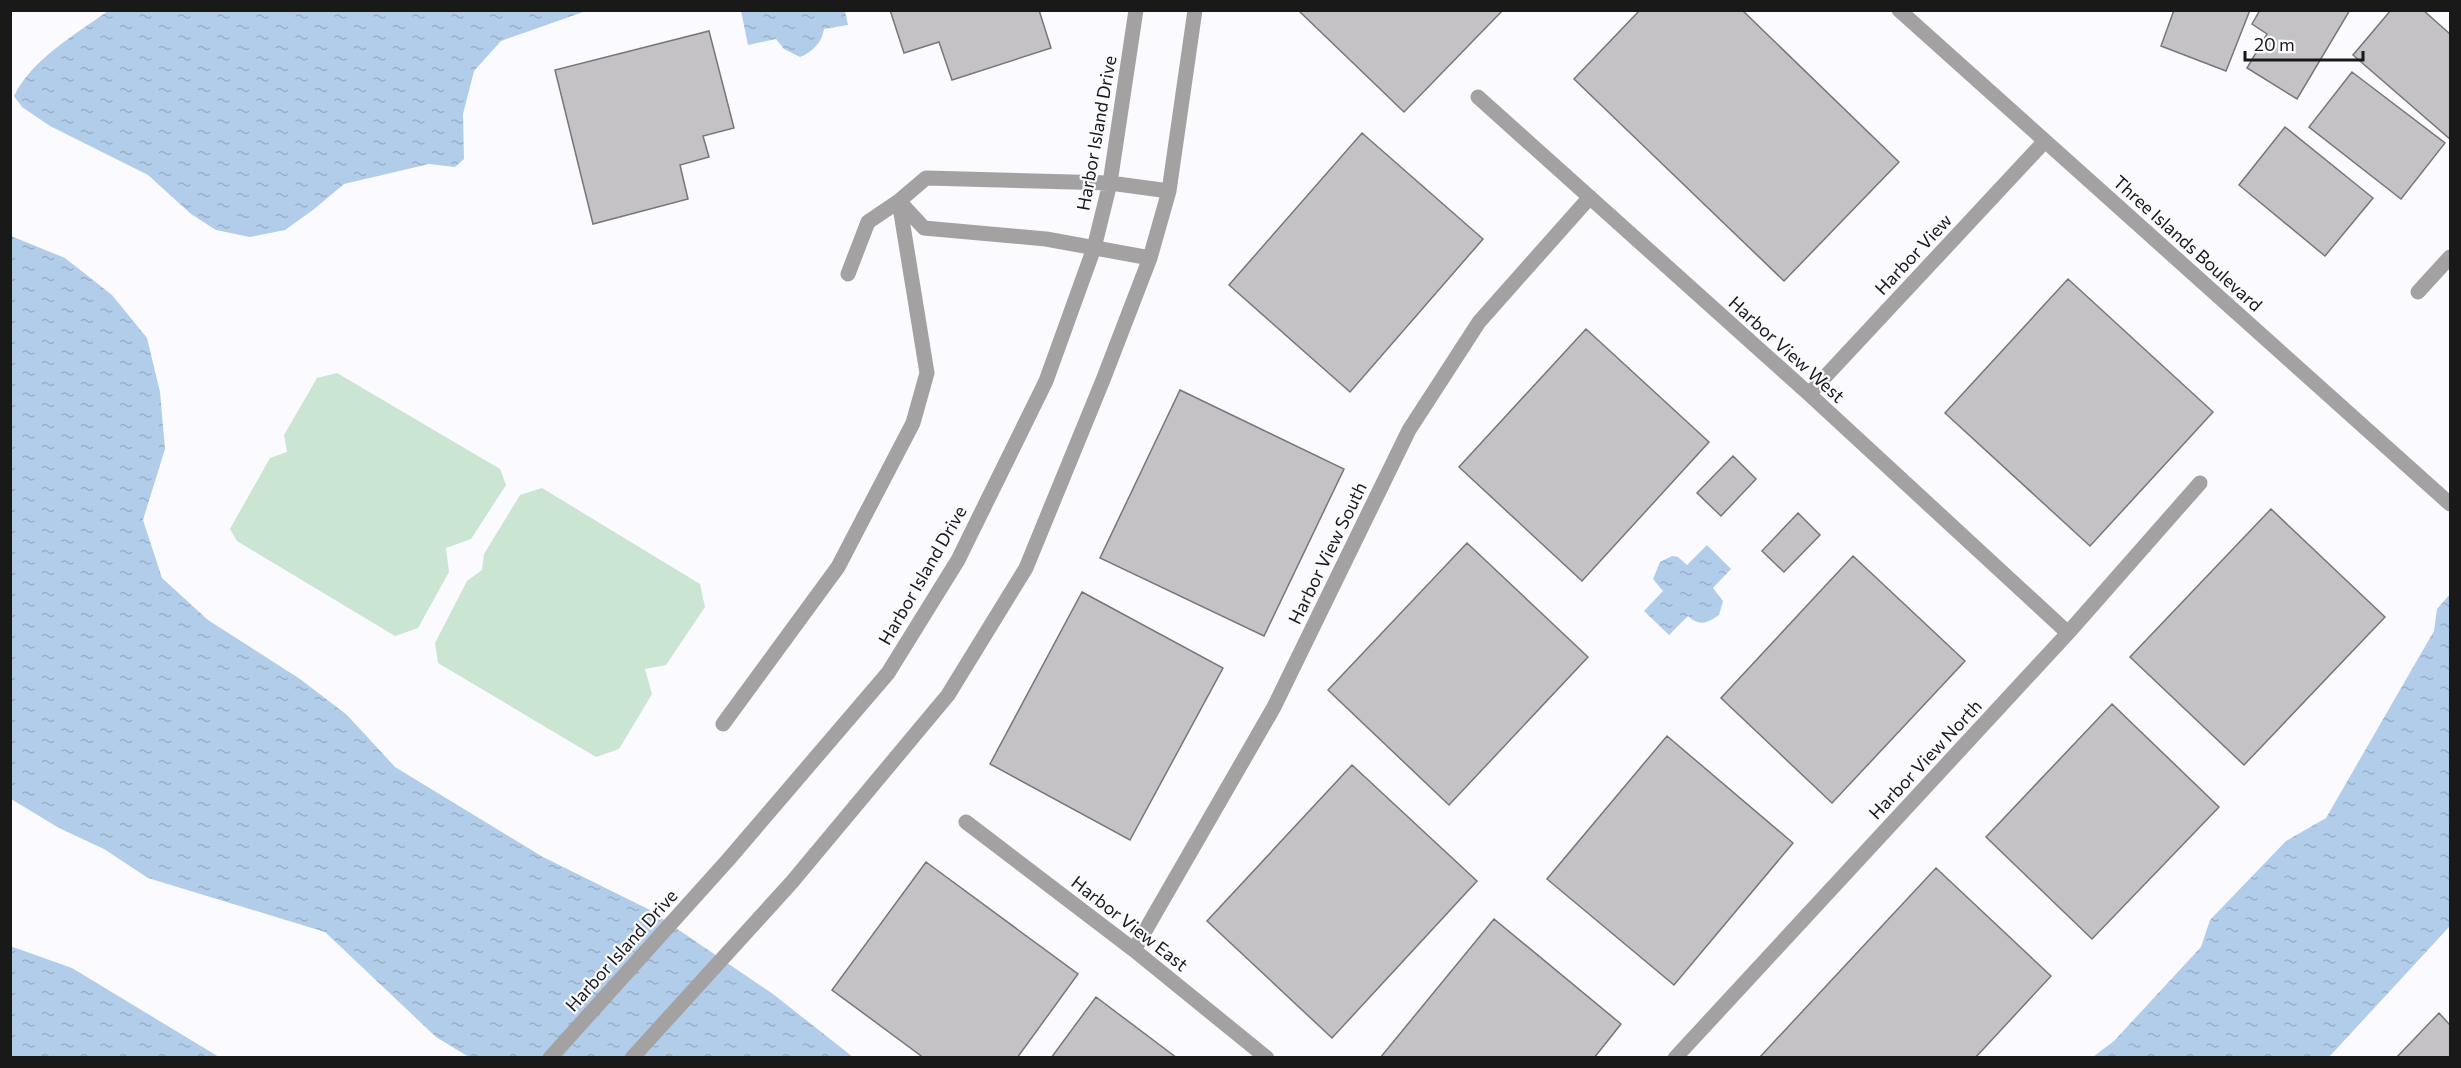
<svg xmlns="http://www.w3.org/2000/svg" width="2461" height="1068" font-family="Commissioner,sans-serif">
<defs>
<pattern id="water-ripples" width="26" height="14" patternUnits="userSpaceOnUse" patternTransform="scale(1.5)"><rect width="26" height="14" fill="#b2cdea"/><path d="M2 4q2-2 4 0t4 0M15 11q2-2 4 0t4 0" fill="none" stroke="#98afc8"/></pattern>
</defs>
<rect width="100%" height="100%" fill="#fafaff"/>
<path fill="#cae5d1" d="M337,373L500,469L506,485L471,539L446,548L449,572L418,628L395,636L237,541L230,529L270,458L287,452L284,435L317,378Z
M542,488L700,584L705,607L666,665L645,669L652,694L619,749L596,757L438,663L435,643L467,581L482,570L484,554L520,495Z"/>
<path fill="url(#water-ripples)" d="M108,11V10L586,11L501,41L474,71L463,114L464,159L455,167L429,164L344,184L313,210L285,230L250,237L216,230L191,214L148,175L50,126L22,107L14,96C32,59 76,34 108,11Z
M741,11H845L848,25L824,29C822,42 813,52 800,57L784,49L776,39L748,45Z
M11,236L65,258L112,295L147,338L160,392L165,449L143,520L162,578L208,620L300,679L347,715L395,767L543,857L648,909L773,994L853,1057H469L436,1037L325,932L148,878L104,849L59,828L11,799Z
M1707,545L1731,569L1713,588L1723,601L1719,615C1706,624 1699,626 1688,616L1669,635L1644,611L1663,591L1653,579L1660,562L1672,556L1678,557L1687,565Z
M2450,594V926L2329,1057H2093L2114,1041L2201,947L2210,920L2286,841L2326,818L2434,631L2437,609Z
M10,946L72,968L219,1057H11Z"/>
<path fill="#c5c2c5" stroke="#79767a" stroke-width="1.5" d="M890,10H1039L1051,48L952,80L939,42L904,53Z
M1298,10H1503L1404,112Z
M1640,10H1742L1899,162L1784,281L1574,79Z
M2174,10H2250L2226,71L2161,46Z
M2260,10H2350L2297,99L2247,68L2267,34L2252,24Z
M2391,10H2423L2450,34V139L2353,55Z
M709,31L734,128L703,136L709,157L680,165L688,199L593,224L555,70Z
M2352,72L2445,143L2401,199L2309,127Z
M2285,127L2373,198L2325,256L2239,185Z
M1362,133L1483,239L1350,392L1229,285Z
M2068,279L2213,412L2090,546L1945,413Z
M1586,329L1709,442L1582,581L1459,467Z
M1180,390L1344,469L1264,636L1100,558Z
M1733,456L1756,479L1721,516L1697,493Z
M2271,509L2385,617L2244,765L2130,657Z
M1798,513L1820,535L1784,572L1762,551Z
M1467,543L1588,657L1449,805L1328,690Z
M1853,556L1965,661L1832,803L1721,698Z
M1082,592L1223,668L1130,840L990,764Z
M2112,704L2219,807L2092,939L1986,837Z
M1667,736L1793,843L1674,985L1547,879Z
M1352,765L1477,881L1332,1038L1207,921Z
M926,862L1078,974L1017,1058H924L832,990Z
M1936,868L2051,976L1975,1058H1759Z
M1494,919L1621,1024L1594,1058H1380Z
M1096,997L1177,1058H1051Z
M2439,1013L2450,1025V1058H2396Z"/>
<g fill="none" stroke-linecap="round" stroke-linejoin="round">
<path stroke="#a3a1a1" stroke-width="15" d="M1899,10L2450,504
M1478,97L1809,394L2068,633
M1150,258L1046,239L924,228L899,201L926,178L1110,183L1169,191
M2418,292L2450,257
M1809,394L2045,141
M723,724L838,567L913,423L927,373L899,201L868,222L848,274
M966,822L1134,950L1267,1058
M1134,950L1274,707L1409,430L1479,322L1590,197
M550,1058L728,860L888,673L958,560L1046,381L1094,248L1110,183L1136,10
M632,1058L792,882L948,695L1026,568L1103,380L1150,258L1169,191L1195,10
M1675,1058L2068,633L2200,483"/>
</g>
<g text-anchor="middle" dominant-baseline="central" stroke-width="4.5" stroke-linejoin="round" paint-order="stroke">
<g font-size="18" fill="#19191a" stroke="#fafaff">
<text transform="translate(1096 133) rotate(-80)">Harbor Island Drive</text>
<text transform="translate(2188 243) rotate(42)">Three Islands Boulevard</text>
<text transform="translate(1913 254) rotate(-47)">Harbor View</text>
<text transform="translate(1787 349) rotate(42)">Harbor View West</text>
<text transform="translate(1327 553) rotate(-64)">Harbor View South</text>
<text transform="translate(922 575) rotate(-60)">Harbor Island Drive</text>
<text transform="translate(1925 759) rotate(-47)">Harbor View North</text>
<text transform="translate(1130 923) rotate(38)">Harbor View East</text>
<text transform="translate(621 950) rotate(-48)">Harbor Island Drive</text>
</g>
</g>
<rect width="2461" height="1068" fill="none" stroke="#19191a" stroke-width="24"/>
<path d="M2245 51v9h118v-9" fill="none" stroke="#19191a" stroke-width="3"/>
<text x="2254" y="51" font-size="18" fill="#19191a" stroke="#fafaff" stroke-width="4.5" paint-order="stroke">20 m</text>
</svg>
